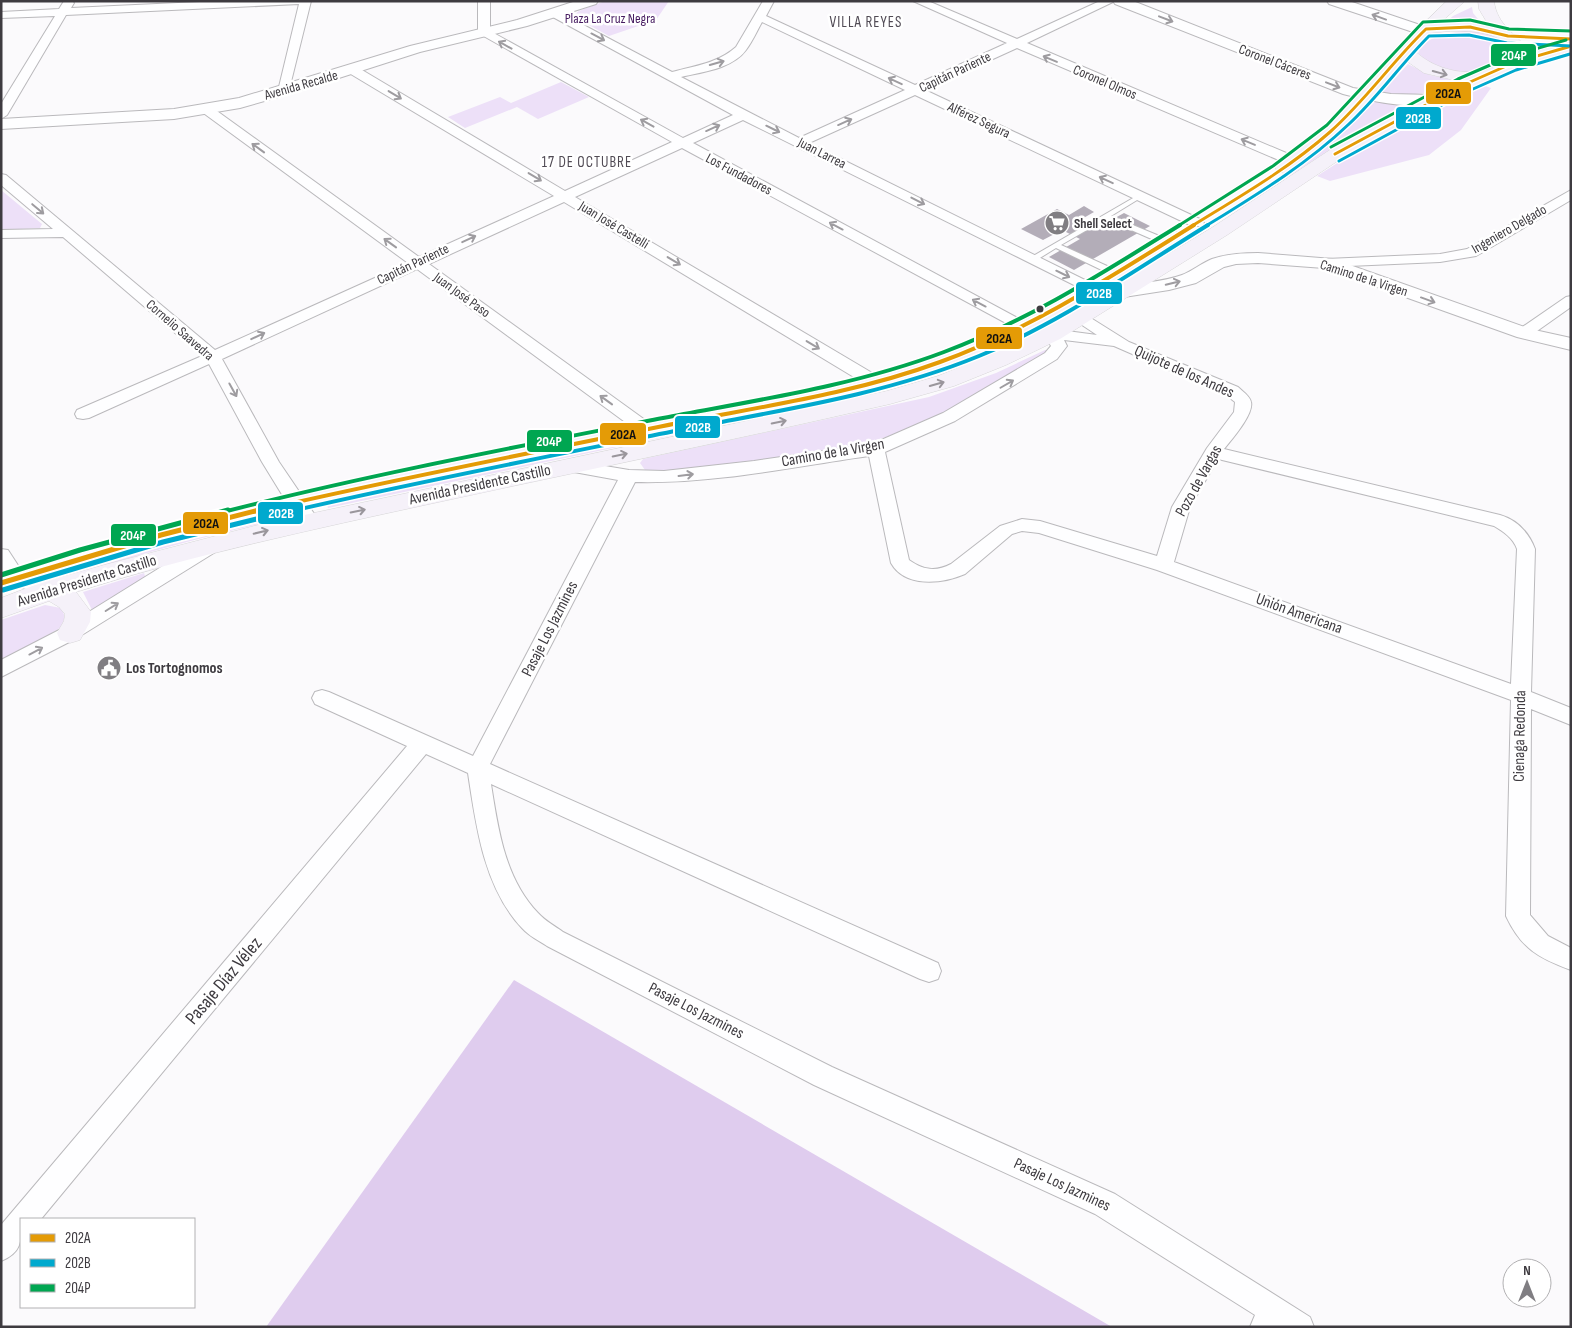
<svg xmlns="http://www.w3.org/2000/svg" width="1572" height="1328" font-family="'Sofia Sans Condensed',sans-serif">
<rect width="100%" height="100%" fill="#fbfafc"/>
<path fill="#ede0f8" d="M605,1H669L656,20L609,36L576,18L574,15L579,11Z
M1472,7L1473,13L1483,25H1443L1453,16Z
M1465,31C1481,31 1505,33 1511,50C1496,74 1457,78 1432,67C1427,64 1422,57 1418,53C1425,36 1449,33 1465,31Z
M1408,64L1430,75L1456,81C1427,96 1413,95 1381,94Z
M561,82L589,97L538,119L517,107L465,128L448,117L500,97L511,103Z
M1480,84L1491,88L1461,130L1429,155L1330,181L1317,176L1356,151Z
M1376,101L1408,104L1322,155L1054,325L994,355L918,381L860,396L328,508L327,505L859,393L916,379L991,352L1049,322L1162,254L1318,153Z
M1,190L42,224L40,228L1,230Z
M1045,350H1051C992,387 929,426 861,445C843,450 823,451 805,454C756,462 707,467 658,472L645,470L640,463L643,459L929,397L996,373Z
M281,514L285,518C211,535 138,554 65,578L60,575C133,551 207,531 281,514Z
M144,573L145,576L141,582L93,612L83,592Z
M45,605L61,608C66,616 65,620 60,628L1,663V620Z"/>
<path fill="#dfccee" d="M514,980L1112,1327H266Z"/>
<path fill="#b3adb8" d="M1084,206L1094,212L1080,220L1097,228L1124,213L1150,226L1074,270L1049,257L1080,239L1062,230L1043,240L1021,229L1057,209L1069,215Z"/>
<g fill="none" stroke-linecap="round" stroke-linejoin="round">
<defs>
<path id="service" d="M1140,194L1143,196L1142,197L1111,216L1169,240V244H1163L1106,219L1061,245L1118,271V275H1112L1056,248L1035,261H1032L1028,259Z"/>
<path id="minor" d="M64,1H72L74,3L71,8L221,1H311L288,94L284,95L278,91L299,4L66,15L7,115L1,119V104L55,16L1,18V12L59,9Z
M478,1H490V31L683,138L733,115L551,16L549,14L551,12H559L672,72C695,66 718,63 736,47L763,1H774L766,16L915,85L1007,43L913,1H928L1017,39L1100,1H1115L1027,43L1298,158L1300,161L1298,164H1288L1017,48L925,90L1202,220L1204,223L1202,226H1192L915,95L809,143L1095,285L1098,288L1095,291L1090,293L743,120L693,143L1027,323L1030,326L1027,329H1017L682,148L575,197L879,377L881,381L879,385H867L564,202L429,264L652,425L654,429L652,433L646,434L640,433L417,269L222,359L279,462L319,521L316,525L310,527L304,525L289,506L262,462L209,364L89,418L83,419L77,418L75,414L77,410L202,356L63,237L1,238V230L53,229L1,185V174L6,175L215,350L408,263L202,112L200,109L202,106H210L419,257L554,196L349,73L347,70L349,67H357L565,191L672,142L480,34L478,32ZM762,22L905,90L799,138L681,77C702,72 732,69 746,50C752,42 757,31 762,22Z
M1571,190V200L1476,256L1440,262L1326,267L1321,266L1319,263L1321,260L1326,259L1440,254L1467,249Z
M1571,296V307L1530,336H1518L1516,333L1518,330L1566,297Z
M1081,313L1086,315L1129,342L1238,387C1242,391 1250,396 1251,402C1254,414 1232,439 1224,449L1500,515C1517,520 1529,533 1535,549L1531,692L1571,708V725L1531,709L1530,915L1548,936L1571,948V970C1538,958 1521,948 1506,916L1511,700L1157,570L1039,533L1022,531L1012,534L965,574C942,584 905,588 891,563L869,456C792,467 713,484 635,482L490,764L938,963L941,971L938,979L929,982L920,979L491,784C498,829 505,879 538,913C545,921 555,926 563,932L832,1067L1115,1194L1310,1317L1314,1327H1250L1255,1315L1095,1214L814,1085L547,946C538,940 529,936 522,928C484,888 476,826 468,773L426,754L41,1219H21C21,1240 23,1252 1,1261V1225L407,746L315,704L312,698L315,692L322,690L329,692L473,756L618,480L563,470L560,466L563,462L569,460L629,470L664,471L754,461L872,444L943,413L1045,353L1051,346L1044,334L1046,331L1052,329L1097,335L1076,321L1073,318L1076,315ZM1064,340L1114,346L1226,395L1235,402L1234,412L1207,448L1172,507L1157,556L1040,521L1022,519L1000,526L951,564C936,572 923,570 909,560L885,452L955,421L1057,359L1067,346ZM1218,459L1494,526C1504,532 1513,538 1517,549L1511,684L1174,562L1190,507Z
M210,540L217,541L219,546L217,551L77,638L1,677V660L63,628L203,541Z
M1,549L8,550L23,573L56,585L59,590L56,595L49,597L9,583L1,570Z"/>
<path id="tertiary" d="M576,1H598L596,4L527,26L420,52L289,94L240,108L174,119L1,129V119L174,109L239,98L410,46L517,20Z
M1113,1H1133L1353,88L1391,94L1434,95L1440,97L1442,100L1440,103C1412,110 1370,101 1343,94L1115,4Z
M1327,1H1349L1429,28L1431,31L1429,34H1419L1329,4Z
M1258,253L1333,259L1530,329L1571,338V350L1517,337L1324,268L1258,263L1236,264L1224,267L1196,283L1169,290L1124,297L1117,295L1115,291L1117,287C1138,282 1161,283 1182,275C1192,271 1202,263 1212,259C1227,254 1243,253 1258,253Z"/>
<path id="primary" d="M1447,1H1465L1441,22H1465L1488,24L1479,9L1478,1H1494C1497,26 1516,33 1529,51L1528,54L1571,41V51L1519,67L1467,90L1354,150L1227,235L1060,339L1006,365L954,386L890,404C739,439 586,470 434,503C314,529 193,555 76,592L91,612L90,622L80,640L70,643L60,640L57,633L64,621L65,614L59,607L49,601L1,618V598L40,583L104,565L262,524L887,391L938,376L990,355L1044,329L1213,227L1342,142L1458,81L1424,73L1405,60C1370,102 1337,141 1291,171L1284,173L1277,171L1275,167L1311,139L1343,111L1405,41ZM1451,31C1474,31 1498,31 1513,51C1491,83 1438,75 1414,50L1431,33Z
M1174,231L1181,233L1184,237L1181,241L1082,303L1031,331L979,356L921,376L813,402L258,519L109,557L1,592V573C211,503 430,465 647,422C697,411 747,401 797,391C847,381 898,371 946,353C1025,324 1096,277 1167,233Z"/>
</defs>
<use href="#service" stroke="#bab9bc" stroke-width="2"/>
<use href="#minor" stroke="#bab9bc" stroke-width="2"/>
<use href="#tertiary" stroke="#bab9bc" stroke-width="2"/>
<use href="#primary" stroke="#d7d6d8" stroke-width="1"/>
<use href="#service" fill="#fefeff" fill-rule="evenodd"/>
<use href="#minor" fill="#fefeff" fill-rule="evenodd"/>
<use href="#tertiary" fill="#fefeff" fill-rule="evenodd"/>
<use href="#primary" fill="#f5f1f9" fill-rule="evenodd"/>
<defs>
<path id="bus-1-far2" d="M1335,154L1461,86L1513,63L1568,47
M1192,226C1239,197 1288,169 1330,132C1365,101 1392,62 1426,29L1470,27L1508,36L1571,39"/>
<path id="bus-1-far1" d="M253,512C394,479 536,452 678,423C765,406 856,393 940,362C1031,329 1112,276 1194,225"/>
<path id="bus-1" d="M1,583L161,535L259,510"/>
<path id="bus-2-far2" d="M1339,161L1464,93L1516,70L1570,54
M1206,226C1256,195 1306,165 1349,124C1378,97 1401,64 1429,36L1469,35L1507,43L1571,46"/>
<path id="bus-2-far1" d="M287,512C421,481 555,455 690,428C787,409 886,394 979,356C1060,323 1133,271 1208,225"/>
<path id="bus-2" d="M3,590L163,542L293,510"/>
<path id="bus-3-far2" d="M1331,147L1458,79L1511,56L1566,40
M1178,226L1273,166L1327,125L1423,22L1470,20L1509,29L1571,31"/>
<path id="bus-3-far1" d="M223,512C368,475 516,447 663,418C757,400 854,386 944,352C1028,321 1104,272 1180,225"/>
<path id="bus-3" d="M1,575L80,550L228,510"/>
</defs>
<use href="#bus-1-far2" stroke="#fff" stroke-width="5.5"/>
<use href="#bus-1-far1" stroke="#fff" stroke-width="7"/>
<use href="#bus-1" stroke="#fff" stroke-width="9"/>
<use href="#bus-2-far2" stroke="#fff" stroke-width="5.5"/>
<use href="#bus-2-far1" stroke="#fff" stroke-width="7"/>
<use href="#bus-2" stroke="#fff" stroke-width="9"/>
<use href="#bus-3-far2" stroke="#fff" stroke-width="5.5"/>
<use href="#bus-3-far1" stroke="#fff" stroke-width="7"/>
<use href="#bus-3" stroke="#fff" stroke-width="9"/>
<use href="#bus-1-far2" stroke="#e49b06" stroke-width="3"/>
<use href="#bus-1-far1" stroke="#e49b06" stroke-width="4"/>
<use href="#bus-1" stroke="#e49b06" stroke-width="5"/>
<use href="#bus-2-far2" stroke="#00a9ce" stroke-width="3"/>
<use href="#bus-2-far1" stroke="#00a9ce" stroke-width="4"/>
<use href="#bus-2" stroke="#00a9ce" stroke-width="5"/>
<use href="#bus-3-far2" stroke="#00a651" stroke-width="3"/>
<use href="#bus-3-far1" stroke="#00a651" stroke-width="4"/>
<use href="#bus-3" stroke="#00a651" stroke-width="5"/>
</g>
<defs><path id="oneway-shaft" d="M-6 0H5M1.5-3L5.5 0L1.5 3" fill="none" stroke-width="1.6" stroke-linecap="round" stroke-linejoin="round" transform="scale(1.25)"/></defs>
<g stroke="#9e9ca0">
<use href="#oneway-shaft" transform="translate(1379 17) rotate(-160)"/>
<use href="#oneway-shaft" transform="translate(1166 19) rotate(21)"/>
<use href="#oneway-shaft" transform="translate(598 37) rotate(28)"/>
<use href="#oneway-shaft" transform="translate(505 45) rotate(-151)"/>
<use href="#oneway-shaft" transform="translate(1050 59) rotate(-157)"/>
<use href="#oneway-shaft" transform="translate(717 63) rotate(-16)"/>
<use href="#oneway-shaft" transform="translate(895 81) rotate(-155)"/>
<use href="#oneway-shaft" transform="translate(1333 85) rotate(21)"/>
<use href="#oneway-shaft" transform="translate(395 95) rotate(31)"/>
<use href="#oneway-shaft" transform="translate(845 122) rotate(-24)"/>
<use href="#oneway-shaft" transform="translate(647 123) rotate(-151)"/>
<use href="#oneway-shaft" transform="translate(713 128) rotate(-24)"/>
<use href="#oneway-shaft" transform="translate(773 129) rotate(26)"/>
<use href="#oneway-shaft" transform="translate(1248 142) rotate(-157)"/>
<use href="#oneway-shaft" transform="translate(258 148) rotate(-144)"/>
<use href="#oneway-shaft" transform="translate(535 177) rotate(31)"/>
<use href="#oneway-shaft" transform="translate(1106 180) rotate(-155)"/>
<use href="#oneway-shaft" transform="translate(918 201) rotate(27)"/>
<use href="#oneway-shaft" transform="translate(38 209) rotate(40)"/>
<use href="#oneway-shaft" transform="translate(836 226) rotate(-152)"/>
<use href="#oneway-shaft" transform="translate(469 239) rotate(-25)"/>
<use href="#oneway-shaft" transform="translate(390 243) rotate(-144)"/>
<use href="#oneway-shaft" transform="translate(674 261) rotate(31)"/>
<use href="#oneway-shaft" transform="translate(1063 274) rotate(26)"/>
<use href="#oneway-shaft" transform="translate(1173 283) rotate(-14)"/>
<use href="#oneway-shaft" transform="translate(1428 300) rotate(20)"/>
<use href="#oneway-shaft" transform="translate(979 303) rotate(-152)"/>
<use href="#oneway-shaft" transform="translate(258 336) rotate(-25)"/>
<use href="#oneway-shaft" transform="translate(813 345) rotate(31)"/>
<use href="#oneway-shaft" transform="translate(1007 384) rotate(-30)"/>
<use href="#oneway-shaft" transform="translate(233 390) rotate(61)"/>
<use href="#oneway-shaft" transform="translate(606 400) rotate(-144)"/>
<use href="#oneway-shaft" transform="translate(686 475) rotate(-7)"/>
<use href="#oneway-shaft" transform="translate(112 607) rotate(-32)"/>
<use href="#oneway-shaft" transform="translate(36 651) rotate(-28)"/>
</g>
<g stroke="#9a969c">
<use href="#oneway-shaft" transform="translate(1440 73) rotate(15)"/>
<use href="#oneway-shaft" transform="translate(937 384) rotate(-16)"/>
<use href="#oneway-shaft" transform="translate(779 422) rotate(-12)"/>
<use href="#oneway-shaft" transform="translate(620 455) rotate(-12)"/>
<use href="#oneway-shaft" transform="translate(358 511) rotate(-12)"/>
<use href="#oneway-shaft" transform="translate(261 532) rotate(-13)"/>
</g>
<defs>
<symbol id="supermarket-disc" viewBox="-11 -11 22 22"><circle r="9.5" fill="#807e82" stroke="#fff"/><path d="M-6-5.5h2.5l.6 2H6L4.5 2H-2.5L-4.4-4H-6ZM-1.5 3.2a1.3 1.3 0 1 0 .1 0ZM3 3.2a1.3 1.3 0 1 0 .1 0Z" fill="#fff"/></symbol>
<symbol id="civic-disc" viewBox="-11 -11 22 22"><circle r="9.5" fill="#807e82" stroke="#fff"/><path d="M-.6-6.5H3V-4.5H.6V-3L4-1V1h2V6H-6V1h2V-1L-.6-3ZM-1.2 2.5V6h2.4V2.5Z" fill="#fff"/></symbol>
</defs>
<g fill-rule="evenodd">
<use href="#supermarket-disc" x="1043" y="209" width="28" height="28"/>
<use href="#civic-disc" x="95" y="654" width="28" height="28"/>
</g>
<circle fill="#3e3b40" stroke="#fff" stroke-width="2" cx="1040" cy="309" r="4.5"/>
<g text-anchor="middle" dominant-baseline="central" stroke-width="5" stroke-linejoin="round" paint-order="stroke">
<g font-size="14" fill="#461b60" stroke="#fff">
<text x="610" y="18">Plaza La Cruz Negra</text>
</g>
<g font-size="14" fill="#3e3b40" stroke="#fff">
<text transform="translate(1275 62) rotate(21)">Coronel Cáceres</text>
<text transform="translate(955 72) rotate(-25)">Capitán Pariente</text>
<text transform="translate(1105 82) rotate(23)">Coronel Olmos</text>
<text transform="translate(301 85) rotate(-16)">Avenida Recalde</text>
<text transform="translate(979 120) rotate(25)">Alférez Segura</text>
<text transform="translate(822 153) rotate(27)">Juan Larrea</text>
<text transform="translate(739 174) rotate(28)">Los Fundadores</text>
<text transform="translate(614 225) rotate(31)">Juan José Castelli</text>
<text transform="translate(1509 229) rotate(-30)">Ingeniero Delgado</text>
<text transform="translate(413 264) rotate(-25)">Capitán Pariente</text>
<text transform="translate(1364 278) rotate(18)">Camino de la Virgen</text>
<text transform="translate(462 295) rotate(36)">Juan José Paso</text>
<text transform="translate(180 330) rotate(41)">Cornelio Saavedra</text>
</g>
<g font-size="14" font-weight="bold" fill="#3e3b40" stroke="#fff" text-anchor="start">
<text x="1074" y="223">Shell Select</text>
</g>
<g font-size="15" letter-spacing="1" fill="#504a54" stroke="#fff">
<text x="866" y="22">VILLA REYES</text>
<text x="587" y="162">17 DE OCTUBRE</text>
</g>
<g font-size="16" fill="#3e3b40" stroke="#fff">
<text transform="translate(1184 372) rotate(24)">Quijote de los Andes</text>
<text transform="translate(833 453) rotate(-10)">Camino de la Virgen</text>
<text transform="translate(1199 481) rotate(-61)">Pozo de Vargas</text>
<text transform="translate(480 485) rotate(-12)">Avenida Presidente Castillo</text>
<text transform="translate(87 581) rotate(-17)">Avenida Presidente Castillo</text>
<text transform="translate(1299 614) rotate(20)">Unión Americana</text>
<text transform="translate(550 629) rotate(-63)">Pasaje Los Jazmines</text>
<text transform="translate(1520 736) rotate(-89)">Cienaga Redonda</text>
<text transform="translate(696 1011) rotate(27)">Pasaje Los Jazmines</text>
<text transform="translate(1062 1185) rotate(25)">Pasaje Los Jazmines</text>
</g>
<g font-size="16" font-weight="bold" fill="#3e3b40" stroke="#fff" text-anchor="start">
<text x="126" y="668">Los Tortognomos</text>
</g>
<g font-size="19" fill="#3e3b40" stroke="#fff">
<text transform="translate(224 981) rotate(-50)">Pasaje Díaz Vélez</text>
</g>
</g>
<g stroke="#fff" stroke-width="2">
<rect x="1490" y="43" width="47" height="24" rx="5" fill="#00a651"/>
<rect x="1425" y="81" width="47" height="24" rx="5" fill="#e49b06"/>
<rect x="1395" y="106" width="47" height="24" rx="5" fill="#00a9ce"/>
<rect x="1075" y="281" width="48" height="24" rx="5" fill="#00a9ce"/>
<rect x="975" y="326" width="48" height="24" rx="5" fill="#e49b06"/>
<rect x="674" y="415" width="47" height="24" rx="5" fill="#00a9ce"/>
<rect x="599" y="422" width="48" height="24" rx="5" fill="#e49b06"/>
<rect x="526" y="429" width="47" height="24" rx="5" fill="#00a651"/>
<rect x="257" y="501" width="47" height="24" rx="5" fill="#00a9ce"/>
<rect x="182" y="511" width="47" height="24" rx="5" fill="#e49b06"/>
<rect x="110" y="523" width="47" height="24" rx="5" fill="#00a651"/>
</g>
<g font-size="14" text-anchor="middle" font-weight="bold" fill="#fff">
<text x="1514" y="60">204P</text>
<text x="1418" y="123">202B</text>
<text x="1099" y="298">202B</text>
<text x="698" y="432">202B</text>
<text x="549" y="446">204P</text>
<text x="281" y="518">202B</text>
<text x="133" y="540">204P</text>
</g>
<g font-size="14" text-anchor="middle" font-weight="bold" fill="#111">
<text x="1448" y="98">202A</text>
<text x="999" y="343">202A</text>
<text x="623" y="439">202A</text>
<text x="206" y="528">202A</text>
</g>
<rect width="1572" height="1328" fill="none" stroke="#3e3b40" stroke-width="5"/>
<rect x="20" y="1218" width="175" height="90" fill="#ffffff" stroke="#b2b1b3"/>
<rect x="30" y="1234" width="25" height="8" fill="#e49b06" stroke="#b2b1b3"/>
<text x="65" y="1243" font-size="15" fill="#3e3b40">202A</text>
<rect x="30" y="1259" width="25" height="8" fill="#00a9ce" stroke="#b2b1b3"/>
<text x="65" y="1268" font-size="15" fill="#3e3b40">202B</text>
<rect x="30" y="1284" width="25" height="8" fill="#00a651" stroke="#b2b1b3"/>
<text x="65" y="1293" font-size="15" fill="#3e3b40">204P</text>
<g transform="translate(1527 1283)"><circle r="24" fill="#ffffff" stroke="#b2b1b3"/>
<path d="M0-4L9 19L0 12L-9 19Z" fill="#807e82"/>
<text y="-8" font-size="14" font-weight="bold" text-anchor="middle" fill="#3e3b40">N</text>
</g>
</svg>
